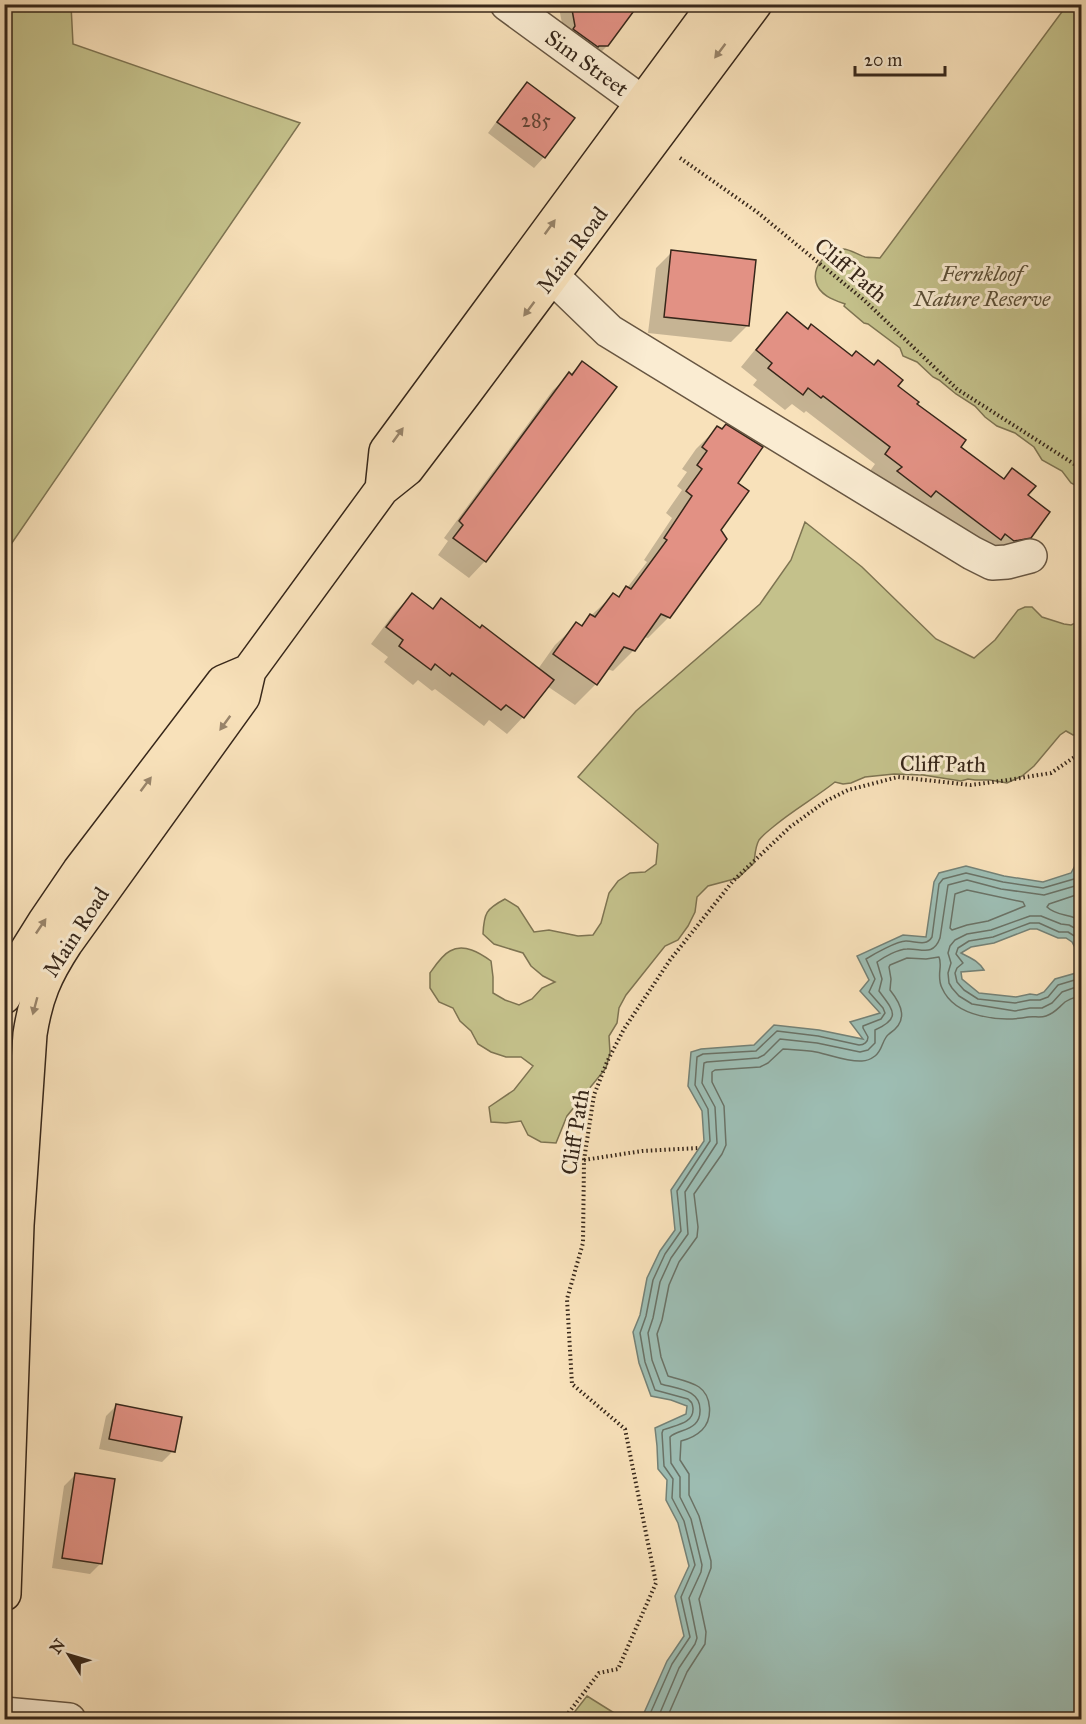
<svg xmlns="http://www.w3.org/2000/svg" width="1086" height="1724" font-family="'IM FELL Great Primer',serif">
<rect width="100%" height="100%" fill="#f8e1ba"/>
<filter id="stains"><feTurbulence type="fractalNoise" baseFrequency=".00333" numOctaves="4"/><feColorMatrix values="0 0 0 0 .2 0 0 0 0 .09 0 0 0 0 .02 0 0 0 .5 -.17"/></filter>
<radialGradient id="worn" r=".72"><stop offset=".6" stop-color="#630" stop-opacity="0"/><stop offset="1" stop-color="#630" stop-opacity=".3"/></radialGradient>
<path fill="#c4c18b" stroke="#7e7452" stroke-width="1.5" d="M5,4L71,5L73,44L300,123L5,553Z
M1067,5H1082L1081,488L1071,483L1062,471L1042,460L1034,447L1015,433L997,426L985,417L975,406L956,394L939,380L933,377L917,362L903,356L900,348L868,324L864,323L844,306L845,304C834,300 819,295 816,282C812,266 827,250 843,249C850,249 858,255 865,257C870,258 875,257 880,258Z
M805,522L862,567L936,639L974,658L995,640L1018,610L1025,607H1032L1042,617L1064,624L1071,625L1078,622L1081,617V734L1073,735L1066,731L1060,735L1034,766L1022,776L1007,783L990,780H975L968,779L961,781L923,775L894,774L865,777L851,783L843,784L835,782C815,798 793,810 773,827C768,831 763,835 759,840C755,847 755,855 754,863L738,878L708,886L697,897L695,912L688,926L678,940L665,946L626,995L619,1008L617,1023L609,1036L610,1053L606,1068L567,1116L556,1143L541,1142L528,1135L521,1121L506,1123L491,1122L489,1107L514,1090L533,1066L521,1057H506L491,1052L478,1044L471,1031L460,1021L453,1008L439,1002L430,988V973C435,966 442,955 450,951C464,943 480,953 491,961L493,977V993L505,1000L519,1005L532,999L542,988L555,982L543,976L531,966L523,953L494,944L483,934C484,913 486,909 505,899L518,907L534,932L549,930L578,936L593,935L601,923L609,893L618,881L630,873L645,872L656,864L658,844L578,777L636,711L760,604L791,560Z
M587,1696L619,1716L616,1719H569Z"/>
<path fill="#9dbdb3" stroke="#748176" stroke-width="1.5" d="M1081,855V959L1072,942L1066,938H1058L1037,929H1030L994,943L971,947L961,953C970,958 978,960 984,970L961,972L962,979L979,993L1016,997L1030,994L1037,995L1044,992L1055,979L1076,973L1081,968V963V1719H643L644,1713L667,1661L684,1636L675,1596L689,1566L678,1523L666,1500L667,1480L658,1469L657,1446L655,1428L686,1414L687,1406L671,1400L651,1396L639,1363L633,1332L640,1315L647,1278L660,1251L675,1230L671,1190L704,1141L702,1111L688,1086L691,1052L701,1049L754,1045L774,1025L819,1030L863,1039L850,1022L880,1013L860,991L869,980L857,956L903,935L926,937L934,882L939,873L966,866L1004,876L1043,882L1071,873Z"/>
<path fill="#0003" d="M562,4H637L607,46L596,57L565,38L559,8Z
M527,84L544,157L534,168L488,133L516,95Z
M672,252L747,326L731,342L648,333L656,268Z
M787,314L807,330L896,386L959,447L1002,480L1013,470L1026,495L1030,537L1013,554L997,556L870,471L875,464L806,411L804,413L792,404L785,410L753,385L757,380L741,367L771,330Z
M583,363L615,387L485,561L469,578L438,555L448,541L444,538L553,390Z
M717,428L736,483L719,530L669,617L648,638L644,637L634,650L613,671L607,669L596,684L575,705L547,686L523,717L507,734L489,720L484,726L435,689L432,691L418,680L413,685L384,662L388,657L371,644L395,612L412,595L431,610L441,600L538,669L555,645L577,624L580,626L613,595L617,598L627,588L647,562L644,560L672,518L666,513L682,490L677,486L687,472L682,469L696,449Z
M117,1405L173,1451L162,1462L99,1449L106,1416Z
M75,1475L101,1563L90,1574L52,1568L64,1486Z"/>
<g fill="none" stroke-linecap="round" stroke-linejoin="round">
<path stroke="#6a7266" stroke-width="1.5" d="M967,890L1023,902L1025,906L988,921L967,925L952,930L950,928L955,894Z
M1082,893L1049,904L1047,907C1056,916 1070,914 1082,921
M1082,932L1069,925L1061,924L1041,916H1030L991,930L967,934L955,940L950,946L948,953L951,963L948,973L949,983L952,988L959,996L972,1004L1015,1011L1030,1008H1042L1052,1003L1062,992L1082,985
M1082,946L1076,937L1068,932H1059L1039,923H1030L993,937L969,941L958,948L956,954L963,963L957,968L955,973L957,982L964,990L978,999L1015,1003L1030,1000H1040L1048,997L1058,985L1078,979L1082,976
M649,1720L650,1714L672,1664L690,1637L681,1597L695,1565L684,1521L672,1498L673,1479L664,1466L662,1433L663,1430C675,1425 694,1424 693,1408C692,1402 692,1403 688,1399L655,1390L645,1362L640,1333L646,1316L653,1280L665,1254L681,1231L677,1191L710,1141L708,1109L695,1085L697,1057L703,1054L756,1051L777,1031L818,1036L859,1045C864,1045 868,1042 868,1037L863,1028V1026L881,1019L885,1013L883,1008L869,992L875,979L866,959C874,954 897,941 906,941C916,941 926,947 932,937L939,884L943,879L966,873L1003,882L1043,888L1074,879L1082,867
M657,1720L679,1668L695,1644L697,1638L689,1598L701,1572L702,1565L691,1519L680,1497V1477L671,1463L670,1437C676,1431 688,1431 695,1424C699,1420 700,1416 700,1411C701,1389 677,1389 661,1384L652,1360L648,1333L653,1318L660,1282L671,1258L688,1234L685,1192L717,1143L715,1107L702,1083L704,1063L707,1062L758,1058L764,1055L780,1039L817,1043L860,1052L868,1050L875,1043V1030C902,1018 893,1010 879,991L882,979L877,962C884,957 898,949 907,949C921,948 933,957 940,938L948,885L967,880L1001,889L1044,895L1075,886L1082,882
M666,1720L687,1672L705,1644L706,1632L699,1599L711,1568V1561L699,1516L689,1495V1474L680,1460L681,1441C689,1439 696,1436 702,1430C713,1419 712,1396 699,1387C690,1381 677,1379 668,1376L661,1357L657,1334L662,1320L669,1285L679,1262L697,1237L698,1227L694,1194L722,1154L726,1145L724,1106L712,1082V1072L715,1070L760,1067L768,1063L783,1049C794,1050 805,1050 816,1052C831,1055 847,1062 862,1061C867,1061 871,1059 875,1056C883,1050 882,1039 889,1034C909,1021 902,1005 890,990L891,979L889,967L890,965L907,958L926,959L939,957C943,966 936,976 942,988C955,1018 1001,1022 1028,1017C1034,1016 1040,1018 1046,1016C1055,1013 1058,1008 1065,1002C1069,999 1076,997 1082,995"/>
</g>
<path fill="#e29184" stroke="#37271a" stroke-width="1.5" d="M571,4H639L608,46H599L598,47L573,29L575,26Z
M527,82L575,118L545,158L497,122Z
M671,250L756,260L749,326L664,317Z
M787,312L808,329L811,324L852,356L856,351L874,365L878,360L903,380L898,386L919,402L917,404L966,440L961,447L1004,479L1012,468L1036,486L1028,495L1050,512L1031,538L1014,541L1005,534L1001,540L936,491L931,497L897,471L902,467L885,454L890,447L823,396L821,398L808,388L803,395L768,368L772,363L756,350Z
M582,361L617,387L486,562L453,538L463,525L459,521L569,372L572,375Z
M726,424L763,447L738,483L749,491L721,530L727,539L670,618L661,614L635,651L624,647L597,685L553,654L576,622L582,626L590,614L595,617L613,593L619,597L626,586L631,589L667,540L664,538L692,496L686,491L702,469L697,465L707,451L702,447L717,426L722,429Z
M412,593L433,609L441,598L480,628L482,625L554,680L524,718L506,705L501,710L452,673L450,676L435,664L431,670L399,646L403,640L386,627Z
M116,1404L182,1417L175,1452L109,1439Z
M75,1473L115,1479L102,1564L62,1558Z"/>
<g fill="none" stroke-linecap="round" stroke-linejoin="round">
<defs>
<path id="minor" d="M507,4L666,120
M527,260L553,277L609,331L972,553L992,563L1007,562L1030,556
M4,1714L69,1720"/>
<path id="major" d="M382,489L386,451L715,4
M4,997L10,979L15,969L45,921L79,871L223,682L249,671
M4,1594L17,1225L30,1034C36,996 45,975 66,943L243,697L249,671L382,489L407,469L464,394L755,4"/>
</defs>
<use href="#minor" stroke="#675642" stroke-width="36"/>
<use href="#major" stroke="#37271a" stroke-width="36"/>
<path stroke="#37271a" stroke-width="4" stroke-dasharray="1.5 3" stroke-linecap="butt" d="M680,158L757,212L864,300L957,389L1082,469
M584,1160L642,1151L699,1148
M563,1720L599,1673L618,1669L656,1583L625,1429L572,1384L567,1299L583,1243L584,1160L594,1095L607,1062L624,1029L670,960L733,881L790,827L826,801L848,790L898,777L971,785L1008,780L1051,773L1082,752"/>
<use href="#minor" stroke="#faecd2" stroke-width="33"/>
<use href="#major" stroke="#f8e1ba" stroke-width="33"/>
</g>
<defs><path id="oneway-solid" d="M-6-.8H1V-3.2L6.5 0L1 3.2V.8H-6Z" transform="scale(1.5)"/></defs>
<g fill="#98846a">
<use href="#oneway-solid" transform="translate(720 51) rotate(127)"/>
<use href="#oneway-solid" transform="translate(550 227) rotate(-54)"/>
<use href="#oneway-solid" transform="translate(529 309) rotate(127)"/>
<use href="#oneway-solid" transform="translate(398 435) rotate(-54)"/>
<use href="#oneway-solid" transform="translate(225 723) rotate(126)"/>
<use href="#oneway-solid" transform="translate(146 784) rotate(-53)"/>
<use href="#oneway-solid" transform="translate(41 926) rotate(-56)"/>
<use href="#oneway-solid" transform="translate(35 1006) rotate(105)"/>
</g>
<g text-anchor="middle" dominant-baseline="central" stroke-width="6" stroke-linejoin="round" paint-order="stroke">
<g font-size="20" fill="#624234">
<text x="536" y="120">285</text>
</g>
<g font-size="22" fill="#37271a" stroke="#faecd2">
<text transform="translate(587 63) rotate(36)">Sim Street</text>
<text transform="translate(572 250) rotate(-53)">Main Road</text>
<text transform="translate(851 270) rotate(40)">Cliff Path</text>
<text transform="translate(943 764) rotate(1)">Cliff Path</text>
<text transform="translate(76 932) rotate(-57)">Main Road</text>
<text transform="translate(575 1132) rotate(-81)">Cliff Path</text>
</g>
<g font-size="22" font-style="italic" fill="#5a4e36" stroke="#faecd2">
<text x="982" y="273">Fernkloof<tspan x="982" dy="25">Nature Reserve</tspan></text>
</g>
</g>
<rect width="1086" height="1724" fill="none" stroke="#f8e1ba" stroke-width="24"/>
<rect x="6" y="6" width="1074" height="1712" fill="none" stroke="#37271a" stroke-width="3"/>
<rect x="12" y="12" width="1062" height="1700" fill="none" stroke="#37271a" stroke-width="1.5"/>
<g transform="translate(69 1655) rotate(307)" stroke="#faecd2" stroke-width="4.5" paint-order="stroke">
<path d="M0-4.5L10 22L0 15L-10 22Z" fill="#37271a"/>
<text y="-9" font-size="16" font-weight="bold" text-anchor="middle" fill="#37271a">N</text>
</g>
<path d="M855 66v9h90v-9" fill="none" stroke="#37271a" stroke-width="3"/>
<text x="864" y="66" font-size="18" fill="#37271a" stroke="#faecd2" stroke-width="4.5" paint-order="stroke">20 m</text>
<rect width="100%" height="100%" filter="url(#stains)"/>
<rect width="100%" height="100%" fill="url(#worn)"/>
</svg>
